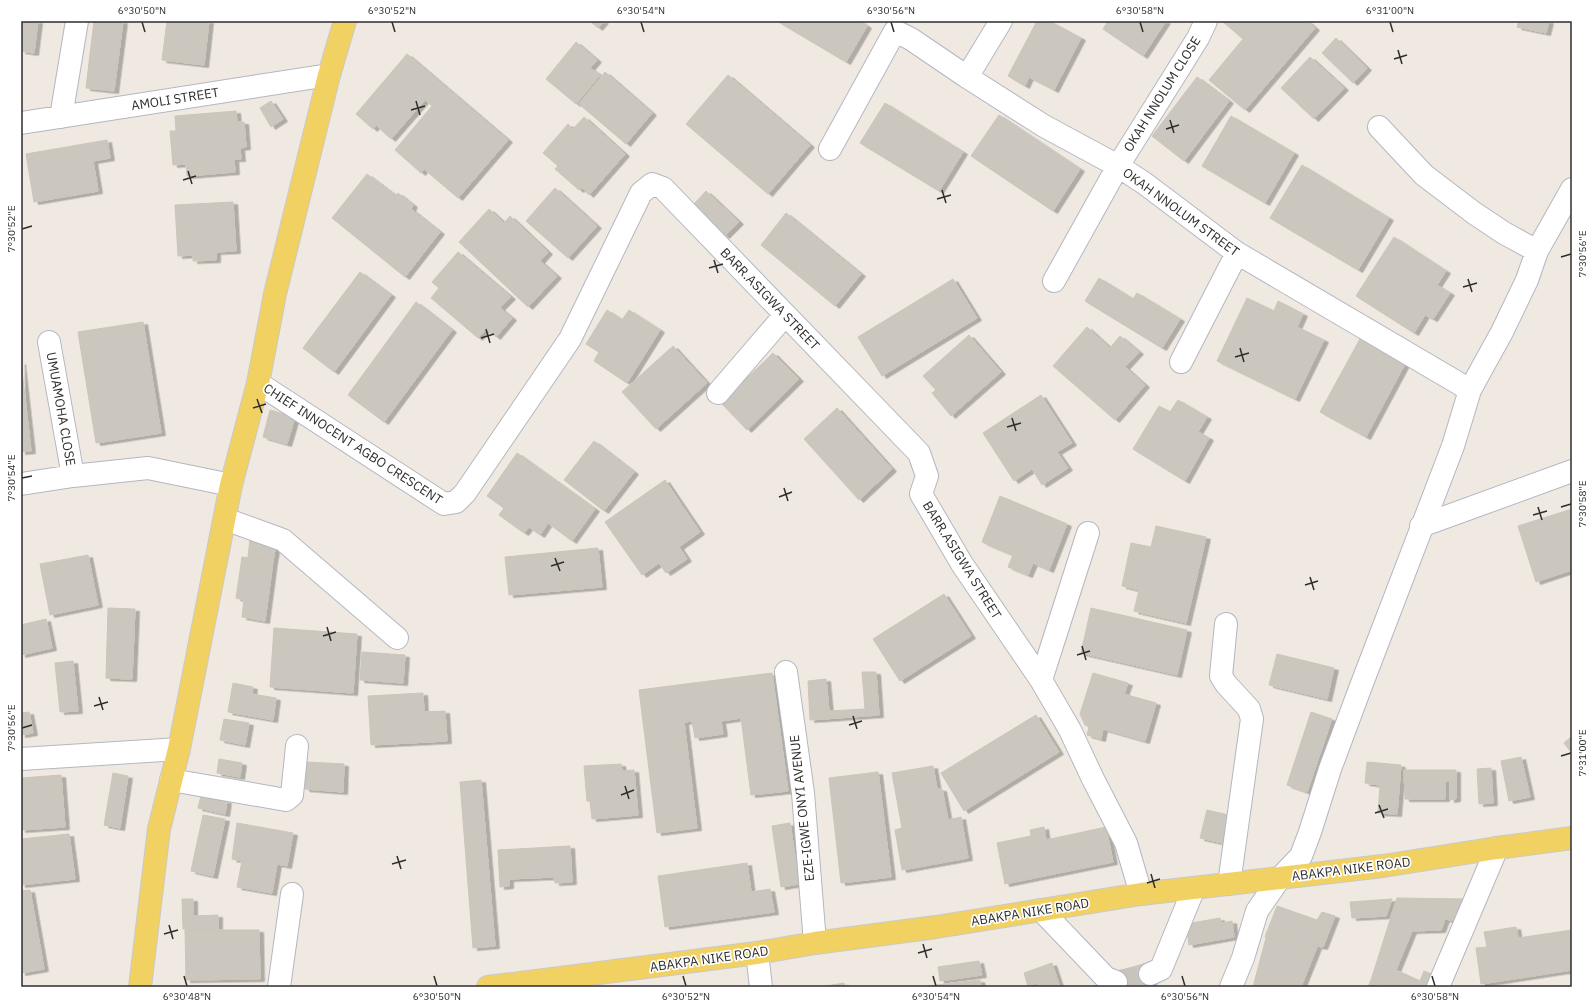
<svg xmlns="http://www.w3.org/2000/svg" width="1593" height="1008" font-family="'IBM Plex Sans',sans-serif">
<defs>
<filter id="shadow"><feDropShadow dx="4.5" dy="2.5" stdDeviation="0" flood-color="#0004"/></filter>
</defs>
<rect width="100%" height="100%" fill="#efe9e1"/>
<path fill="#cbc7bf" stroke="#cbc5ba" filter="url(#shadow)" d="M21,21H38L34,53L21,51Z
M94,21H123L114,91L86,88Z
M167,21H209L204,65L162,60Z
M590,21H604L598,28Z
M777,21H860L867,26L846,62Z
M1037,21H1049L1081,38L1054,90L1029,77L1025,86L1008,76Z
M1108,21H1166L1143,56L1103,29Z
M1222,21H1307L1315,28L1245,110L1209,80L1243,39Z
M1519,21H1549L1546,33L1517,27Z
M1336,38L1367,68L1353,83L1322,53Z
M576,42L597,60L590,68L600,75L576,104L546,79Z
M407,54L508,140L458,198L424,169L421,173L395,150L432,106L425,100L391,139L376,125L373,129L356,114Z
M1310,57L1344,88L1314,119L1281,88Z
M605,72L652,113L626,144L579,104Z
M728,75L810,145L768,194L686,124Z
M1197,77L1229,101L1184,161L1152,136Z
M271,101L283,119L271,127L260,108Z
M885,103L963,152L939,191L860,143Z
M236,111L237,122H244L246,147L240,148L241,159H234L235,172L187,176L186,164L173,165L170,131H176L175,116Z
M999,115L1080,169L1053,211L971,156Z
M1231,116L1294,153L1265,203L1202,166Z
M584,117L625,154L589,195L582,188L579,190L555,169L558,166L543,153L568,124L573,129Z
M107,140L110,158L93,161L98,191L34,202L26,154Z
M1302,165L1389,218L1358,270L1270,218Z
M367,174L396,196L398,193L413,205L411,209L440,232L405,277L332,218Z
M555,188L597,226L568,258L526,221Z
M706,191L739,222L725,236L693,205Z
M233,202L236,251L216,252V260L193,261V255L178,256L175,205Z
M489,209L504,223L510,216L548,252L540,261L557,276L528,307L459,242Z
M786,213L861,274L835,306L761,245Z
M1394,237L1446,271L1437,285L1450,293L1433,319L1425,315L1414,333L1356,296Z
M458,252L511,297L500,308L512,318L496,337L486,329L478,338L431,298L439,288L432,282Z
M360,272L391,295L334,372L303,348Z
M1099,278L1133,299L1137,293L1180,319L1162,348L1085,301Z
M953,279L977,318L882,376L858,337Z
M1247,298L1274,311L1278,301L1303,314L1297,327L1324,340L1295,399L1217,361Z
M416,302L452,330L384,422L348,395Z
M607,310L622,320L629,310L660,330L627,383L594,361L599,352L586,344Z
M143,322L161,433L96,443L78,332Z
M1087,327L1110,348L1120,336L1139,352L1125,367L1145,385L1115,420L1053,366Z
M969,335L1001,372L951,416L932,393L936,390L923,376Z
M1361,337L1406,362L1366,437L1320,412Z
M673,346L707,383L656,429L622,392Z
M773,353L799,379L747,430L721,403Z
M21,362L31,451L21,452Z
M1041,395L1072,443L1057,452L1068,468L1042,485L1032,469L1014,481L983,433Z
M1178,400L1207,417L1198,432L1209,438L1185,481L1133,449L1159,406L1170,412Z
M837,408L892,469L859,500L804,439Z
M270,410L295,417L287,444L263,437Z
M594,441L634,472L604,511L564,480Z
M517,453L595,509L572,541L548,523L540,535L529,527L524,533L499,515L504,508L487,496Z
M665,480L700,532L679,547L687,559L666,573L659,563L642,575L605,522Z
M1000,496L1067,524L1049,570L1033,563L1028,575L1008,567L1013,555L982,542Z
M1572,509V570L1536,582L1518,526Z
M1156,526L1206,537L1186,623L1134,611L1139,590L1122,586L1131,543L1151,547Z
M250,539L276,544L273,561L248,557Z
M598,548L602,587L509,595L505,557Z
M88,555L98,605L50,615L40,564Z
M242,557L273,561L265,621L242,617L244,600L236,598Z
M944,594L971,636L900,681L873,639Z
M108,608L135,609L132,679L106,678Z
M1091,608L1187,630L1177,675L1081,653Z
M46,619L52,648L21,655V625Z
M274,628L357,634L353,693L270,687Z
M362,652L405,655L403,683L360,680Z
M1277,654L1334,668L1327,699L1269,685Z
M73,661L78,711L60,712L55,663Z
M862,672H876L879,715L810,720L808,681L826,679L829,711L865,709Z
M772,673L788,791L751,795L741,718L721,721L723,734L695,738L692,721L684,722L697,828L657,833L639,690Z
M1093,673L1128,683L1124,694L1156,703L1145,741L1103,729L1101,739L1087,735L1089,727L1085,725L1080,714Z
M233,683L253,687L252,694L276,698L273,720L228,712Z
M423,693L424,712L445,711L447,741L371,745L368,696Z
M29,712L33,733L21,735V713Z
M1311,712L1332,719L1307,792L1287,785Z
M1036,715L1059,752L964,811L941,773Z
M224,719L249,723L245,745L220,740Z
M1572,736V749L1570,751L1564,743Z
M1521,757L1530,797L1509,801L1501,761Z
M219,759L242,763L240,777L217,773Z
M307,762L344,764L343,792L305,789Z
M1367,762L1401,765L1397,814L1378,813L1380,785L1365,783Z
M621,764L622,771L634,770L638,815L592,819L590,801H587L584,766Z
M933,766L937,789H942L948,820L961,817L968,858L902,870L895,830L902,828L892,773Z
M1491,768L1493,803L1479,804L1477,769Z
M1404,770H1456V799L1450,800V781H1445V799H1405Z
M878,772L891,877L841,883L829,778Z
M113,773L128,776L120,828L104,825Z
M61,775L65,827L21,830V778Z
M481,780L495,946L473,948L460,782Z
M201,796L227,801L225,814L198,808Z
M1207,810L1233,816L1227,844L1200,838Z
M203,815L225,819L213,876L191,871Z
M237,823L293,833L287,866L277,864L272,893L237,887L242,861L232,859Z
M790,823L799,884L781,887L772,826Z
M1044,827L1046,840L1106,827L1113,862L1005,884L997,843L1031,836L1030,830Z
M69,834L75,879L21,885V839Z
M570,846L572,882L555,883L554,877L509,879V886L500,887L498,850Z
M747,863L751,892L770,889L774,912L665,927L658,876Z
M30,890L44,969L21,973V891Z
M1397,898L1466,899L1457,921L1445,919L1441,930L1412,931L1396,970L1420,981L1424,971L1434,975L1429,987H1389L1371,980Z
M182,899H193V916L218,915V929H183Z
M1392,899L1386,916L1352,918L1350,902Z
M1277,906L1317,920L1322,912L1335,916L1323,947L1265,937Z
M1220,918L1221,923L1232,921L1234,937L1189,945L1186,924Z
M1516,927L1518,938L1572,930V970L1481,984L1476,948L1487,947L1484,932Z
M185,930H259L260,979L186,980Z
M1266,938L1317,947L1301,987H1253Z
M979,961L982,975L940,981L938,967Z
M1052,963L1060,987H1038L1037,983L1028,986L1024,973Z
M1146,963L1153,985L1147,987H1117L1113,973Z
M980,980L981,987H927V986Z
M1371,980L1388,987H1368Z
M844,983L845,987H820Z"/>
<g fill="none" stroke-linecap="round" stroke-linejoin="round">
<path stroke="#c8c4bd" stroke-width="22" stroke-dasharray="22 11" stroke-linecap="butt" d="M1116,982L1150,974"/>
<defs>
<path id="minor" d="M967,77L1001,21
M61,117L77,21
M21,123L329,75
M1379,127L1424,175L1474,213L1504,233L1537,251
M830,149L895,31L911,39L967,77L1044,126L1118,166L1144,183L1237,253L1470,390
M1054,281L1118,166L1198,38L1206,21
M49,342L73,476
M1181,362L1237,253
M258,383L444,504L456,502L465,493L570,339L641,193L652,184L663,188L919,453L927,476L921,494L962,564L1041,680L1070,730L1093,779L1126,843L1141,894
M718,393L785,315
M21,484L73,476L148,468L231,485
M225,519L283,540L397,638
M1421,526L1572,471
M1226,624L1221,676L1226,684L1249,709L1252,719L1229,884
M786,672L803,793L815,943
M1041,680L1088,533
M21,759L179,749
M171,780L286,800L292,795L297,746
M1041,910L1106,978L1116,982
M757,953L761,987
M1150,974L1161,969L1194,888
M279,987L292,894
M1231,987L1243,958L1257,911L1280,878L1301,856L1310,832L1330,769L1361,686L1453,446L1470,390L1502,332L1527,280L1537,251L1572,189
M1438,987L1497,848"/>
<path id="major" d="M140,987L159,829L179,749L231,485L258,383L275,294L329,75L345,21
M488,987L757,953L815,943L936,927L1141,894L1383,866L1497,848L1572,838"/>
</defs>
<use href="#minor" stroke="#b4b7c1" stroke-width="24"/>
<use href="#major" stroke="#c9c9c9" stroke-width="24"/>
<use href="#minor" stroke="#fff" stroke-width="22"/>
<use href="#major" stroke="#f2d163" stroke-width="22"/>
</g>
<path fill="none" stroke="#2e2e2e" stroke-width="1.5" d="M142,22L145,32M392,22L395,32M641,22L644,32M891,22L894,32M1140,22L1143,32M1390,22L1393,32M1398,50L1402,64M1394,59L1407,55M416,101L420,115M411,110L425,106M1170,120L1174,133M1166,129L1179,125M188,171L192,184M183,180L196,176M942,190L946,203M937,199L951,195M22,229L32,226M1561,257L1571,254M714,260L718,273M709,268L723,264M1468,279L1472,292M1463,287L1477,283M486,329L490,343M481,338L494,334M1240,348L1244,362M1235,357L1249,353M257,399L262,413M253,408L266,404M1012,418L1016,431M1007,427L1021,423M22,478L32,476M784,488L788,501M779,497L792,492M1538,507L1542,520M1561,507L1571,504M1533,515L1547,511M555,558L560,571M551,566L564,562M1310,577L1314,590M1305,585L1318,581M327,627L331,641M323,636L336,632M1082,646L1086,660M1077,655L1090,651M99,697L103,710M94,706L108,702M853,716L857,729M849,725L862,721M22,728L32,725M1561,756L1571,753M625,786L629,799M621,795L634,790M1379,805L1384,818M1375,813L1388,809M397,856L401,869M392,864L406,860M1151,874L1155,888M1147,883L1160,879M169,925L173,939M164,934L178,930M923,944L927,958M918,953L932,949M184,976L187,986M434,976L437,986M683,976L686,986M933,976L936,986M1182,976L1185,986M1432,976L1435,986"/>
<g text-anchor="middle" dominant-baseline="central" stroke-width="3.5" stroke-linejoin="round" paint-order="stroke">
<g font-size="13" fill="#2e2e2e" stroke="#fff">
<text transform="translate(1162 94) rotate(-58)">OKAH NNOLUM CLOSE</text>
<text transform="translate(175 99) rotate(-9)">AMOLI STREET</text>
<text transform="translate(1181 212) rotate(36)">OKAH NNOLUM STREET</text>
<text transform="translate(770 299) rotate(46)">BARR.ASIGWA STREET</text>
<text transform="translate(61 409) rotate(80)">UMUAMOHA CLOSE</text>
<text transform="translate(353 444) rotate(33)">CHIEF INNOCENT AGBO CRESCENT</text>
<text transform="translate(962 560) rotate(58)">BARR.ASIGWA STREET</text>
<text transform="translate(802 808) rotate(-96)">EZE-IGWE ONYI AVENUE</text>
<text transform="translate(1351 869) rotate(-7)">ABAKPA NIKE ROAD</text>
<text transform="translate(1030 912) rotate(-9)">ABAKPA NIKE ROAD</text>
<text transform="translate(709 959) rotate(-8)">ABAKPA NIKE ROAD</text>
</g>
</g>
<rect width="1593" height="1008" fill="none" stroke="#ffffff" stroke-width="44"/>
<rect x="22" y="22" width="1549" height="964" fill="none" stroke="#2e2e2e" stroke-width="1.5"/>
<g font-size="10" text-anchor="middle" fill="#2e2e2e">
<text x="142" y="14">6°30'50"N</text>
<text x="392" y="14">6°30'52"N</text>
<text x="641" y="14">6°30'54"N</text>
<text x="891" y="14">6°30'56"N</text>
<text x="1140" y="14">6°30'58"N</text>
<text x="1390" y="14">6°31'00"N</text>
<text transform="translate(11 229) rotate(-90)" y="4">7°30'52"E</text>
<text transform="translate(1582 254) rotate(-90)" y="4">7°30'56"E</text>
<text transform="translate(11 478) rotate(-90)" y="4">7°30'54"E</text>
<text transform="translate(1582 504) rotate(-90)" y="4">7°30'58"E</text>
<text transform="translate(11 728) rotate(-90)" y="4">7°30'56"E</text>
<text transform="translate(1582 753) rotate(-90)" y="4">7°31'00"E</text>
<text x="187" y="1000">6°30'48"N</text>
<text x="437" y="1000">6°30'50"N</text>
<text x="686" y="1000">6°30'52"N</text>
<text x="936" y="1000">6°30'54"N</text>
<text x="1185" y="1000">6°30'56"N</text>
<text x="1435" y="1000">6°30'58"N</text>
</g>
</svg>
